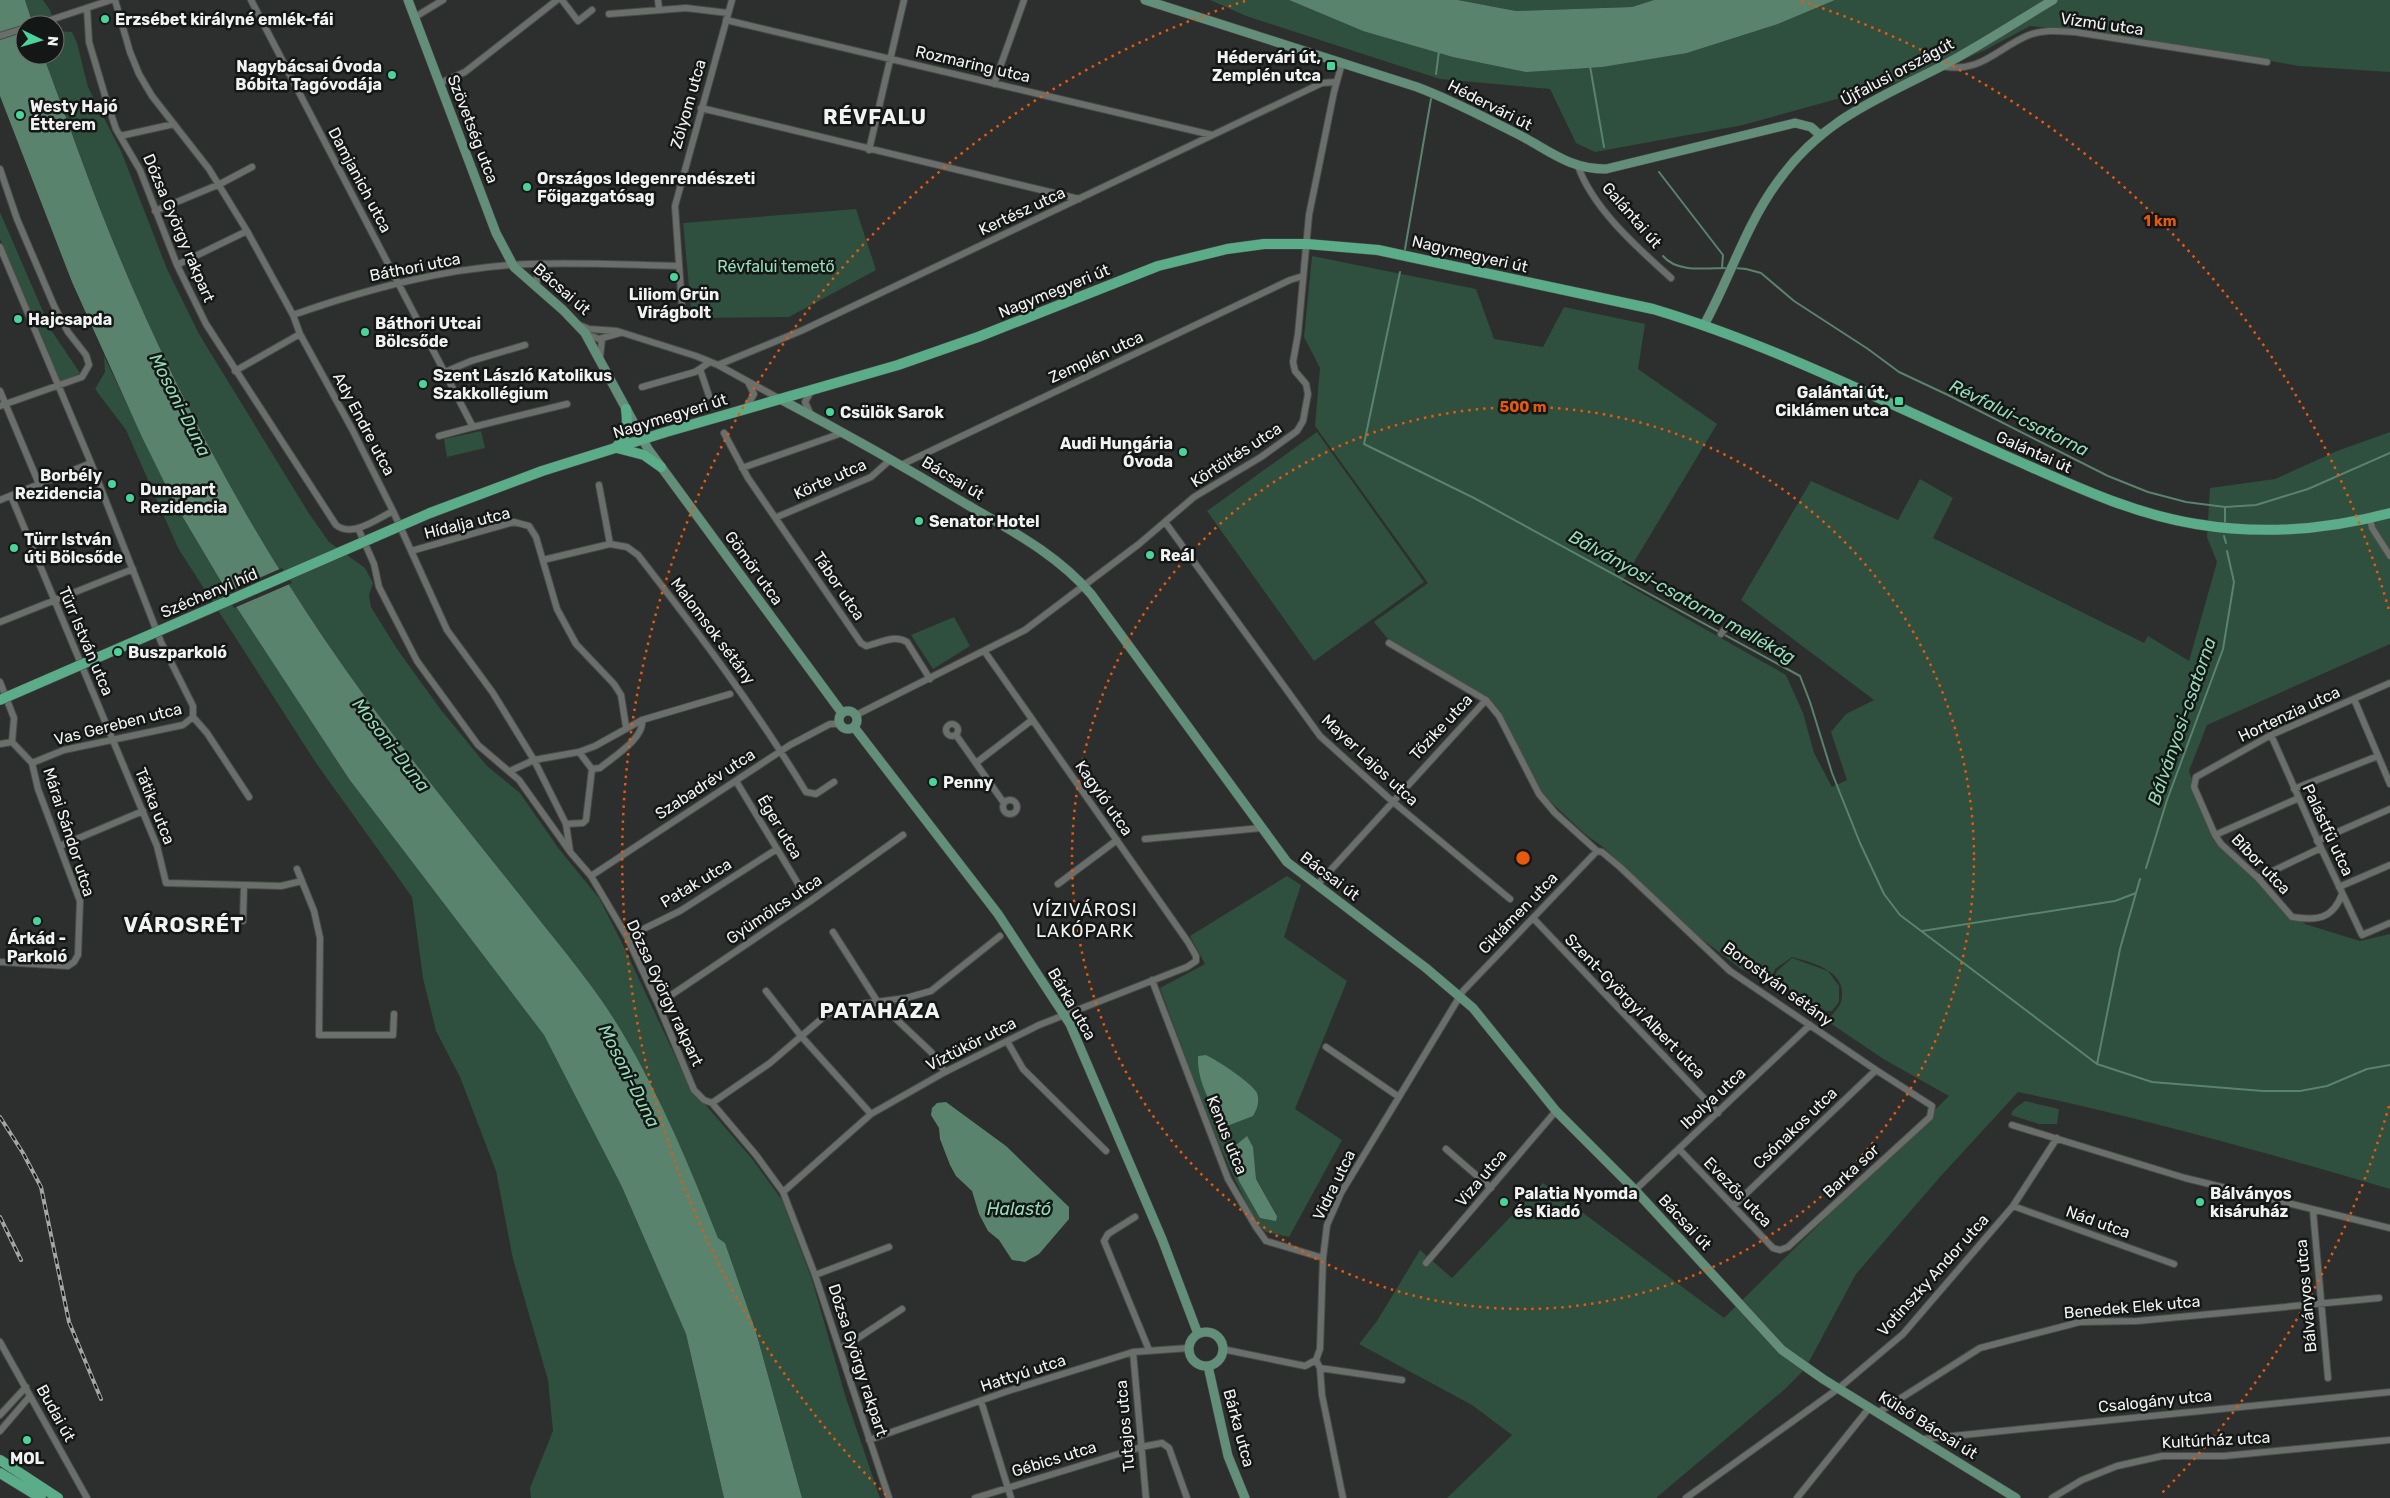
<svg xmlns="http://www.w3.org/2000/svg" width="2390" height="1498" font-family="Rubik,sans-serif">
<rect width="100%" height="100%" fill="#2c2f2d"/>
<path fill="#2f4f3f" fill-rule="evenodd" d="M25,0H43L50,10L57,31L72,32L77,43L88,87L121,151L167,269L199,334L308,512L329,542L365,568L373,583L369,595L371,607L397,649L441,710L487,766L520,793L559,849L599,898L622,943L693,1094L705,1104L753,1160L782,1200L812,1280L845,1395L880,1498H802L756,1332L725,1243L718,1238C690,1167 661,1097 622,1032C593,983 554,939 519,894C452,810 383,726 323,637C237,510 165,371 108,229C85,172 65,113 43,55H55V25H33Z
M1210,0H1289L1363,31L1687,53L1778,24L1835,0H2390V72L2299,66L2112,34L2030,26L1985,50L1935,72L1743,125L1595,152L1576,143L1550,89L1440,79L1246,16Z
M1458,0H1654L1632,7L1516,11Z
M856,209L876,270L789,317L692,318L683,223Z
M0,212L51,330L80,373L60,383L0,239Z
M1312,256L1476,289L1494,339L1543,347L1564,307L1645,324L1638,369L1717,424L1622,582L1786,675L1803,713L1814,753L1832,787L1847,780L1831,732L1846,714L1874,700L1741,600L1811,481L1898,520L1920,479L1953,498L1933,538L2144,643L2148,636L2189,661L2217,562L2207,537L2210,488L2275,479L2337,451L2390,432V644L2207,725L2189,771L2213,840L2305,924L2360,941L2390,934V1189C2267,1153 2144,1118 2018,1092L1940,1177L1856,1274L1805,1369L1785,1389L1656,1498H1447L1512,1435L1472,1405L1359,1344L1377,1321L1420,1250L1452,1278L1543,1183L1724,1318L1949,1096L1885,1060L1827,1021C1831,1016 1839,1008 1841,1002C1849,971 1813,963 1792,957L1775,969L1770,982L1741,969L1698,936L1603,847L1585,834L1541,793L1500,711L1488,698L1388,639L1374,622L1428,583L1315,426L1320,368L1304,337Z
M104,356L175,504L235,605L349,779L544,1035L622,1187L686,1334L724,1498H531L530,1488L553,1431L548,1380L513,1259L496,1171L460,1077L436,1031L423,978L412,897L316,763L178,548L126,430L95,389L105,372Z
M481,431L485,448L447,457L444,439Z
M1317,432L1424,582L1314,661L1207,511Z
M954,617L970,646L933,669L911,635Z
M1287,876L1301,885L1284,937L1347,981L1295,1109L1342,1140L1289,1237L1266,1232L1257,1225L1229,1167L1207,1116L1160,988L1205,964L1190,936ZM1253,1147L1256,1179L1277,1215L1260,1218Z
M1792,958L1828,971L1839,986V1002L1832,1011H1826L1773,980L1777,971Z
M2025,1101L2059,1109L2057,1124H2039L2011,1115L2013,1110Z"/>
<path fill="#5a836e" d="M0,0H25L33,25H25V55H43C65,113 85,172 108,229C165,371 237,510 323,637C383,726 452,810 519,894C554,939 593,983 622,1032C661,1097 690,1167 718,1238L725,1243L756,1332L802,1498H724L686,1334L622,1187L544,1035L349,779L235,605L175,504L141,435L72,282L0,96Z
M1289,0H1458L1516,11L1632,7L1654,0H1835L1778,24L1687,53L1602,67L1526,72L1453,57L1363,31Z
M1206,1055C1217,1060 1252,1083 1257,1093C1260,1102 1257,1109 1253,1116L1227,1126C1211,1107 1197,1082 1198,1056Z
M946,1102L1006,1146L1069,1207V1219L1039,1254L1025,1262L1012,1260L999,1240L988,1231L979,1214L972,1191L956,1176L950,1165L940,1139L939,1128L931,1115L932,1108L937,1103Z
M1247,1136L1253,1147L1256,1179L1277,1216L1276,1221L1260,1218L1239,1181L1230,1150Z"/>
<path fill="#2c2f2d" d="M282,568L292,583L234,608L225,593Z"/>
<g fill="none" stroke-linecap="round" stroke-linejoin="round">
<path stroke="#5a836e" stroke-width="2" d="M1590,66L1604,147
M1436,74L1439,51
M1659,172L1723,255L1722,268
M1405,249L1431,99
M1663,256C1677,273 1707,268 1727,268
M1735,268L1746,269L1761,273L1794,301L1868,349L1899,372L1948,395L2108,476L2148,492L2186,502L2225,507L2256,505L2308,489L2390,453
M1400,272L1364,444L1474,498L1800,676L1810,702L1832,773L1860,843L1884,894L1900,915L2097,1064L2152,1082L2263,1091H2300L2327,1086L2367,1069L2390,1065
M2225,523V507
M2224,536L2226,543
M2146,868L2167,800L2223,649L2234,582L2227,551
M1922,931L2115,901L2136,893
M2097,1064L2120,949L2140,879"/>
<defs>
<path id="street" d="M115,0L130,52L139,74L152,96L209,169L247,231L293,315L300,334L352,429L393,511L447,630L493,693L534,760L566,824L570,851
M251,0L473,427L567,404
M562,0L578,21L592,10
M658,0L659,9
M87,8L89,42L106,99L116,129L140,170L177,265L206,324L336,525C352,538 377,519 393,511
M609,14L686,8L728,13
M415,17L443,0
M726,20L1212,135
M35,25L111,0
M0,36L25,28
M1942,66C1981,74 1997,48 2029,35C2044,29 2060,31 2075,32L2267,62
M440,83L465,72L557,0
M994,84L1024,0
M701,108L1079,199
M120,136L174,124
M869,150L904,0
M1578,166C1593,209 1638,248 1671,278
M0,169L17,219L55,308L68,332L86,355L89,365L82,377L0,406
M155,211L220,184L252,167
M0,247L91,463L161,642L193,706V717L207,733L249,797
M177,265L247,231
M536,287L538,272L545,264
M682,307L675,206L732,0
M293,315C370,288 449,267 530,264C580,262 630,265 679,266
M579,325L589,329L617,331L696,356L718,365L780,399
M586,334L599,339L620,333
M600,357L602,339
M718,365L803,330L1322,83L1336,82
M700,369L709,396
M235,371L300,334
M445,372L471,361L525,345
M642,387L695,372L710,362
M0,391L39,484
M746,408L754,394L748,382
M810,413L805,402L811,391
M724,433L748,478L861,643L866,646C880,643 894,634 907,642L930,679
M439,436L473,427
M901,465L1290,280L1303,276
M742,468L842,433
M599,485L610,544
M11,496L157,846L166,883L281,886L302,881
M0,500L91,463
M777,517L871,477L890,460
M2370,519L2372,528L2390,556
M1165,522L1320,736L1392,801L1510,899
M358,528L374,564L379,587L417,661L478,745L519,780L571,853L591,876L607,903L627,937L658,1004L694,1090L704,1100L712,1103L756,1155L783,1192L815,1275L889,1498
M411,551L514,522L529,526L536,537L557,609L576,644L614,684L621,695L626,727
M543,560L610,544L627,547L638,555C698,632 755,708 806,792L816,794L834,782
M0,622L133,569
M1721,634L1724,630
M1389,643L1486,700L1499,716L1539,794L1555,813L1597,851L1602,852L1620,867L1730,971L1876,1070L1932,1106L1930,1117L1788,1247L1780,1250L1773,1248L1679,1149
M0,682L14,718L12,742
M2354,699L2390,784
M856,715L1025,630L1139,544L1194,497L1261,457L1297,431L1303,421L1308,394L1306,384L1295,371L1293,362L1298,334L1309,215L1334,92L1342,63
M946 730a6 6 0 1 1 12 0a6 6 0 1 1-12 0Z
M956,735L1004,803
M2271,735L2321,848L2362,935L2390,923
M12,742L32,763
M0,744L12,742
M579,752L592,769
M32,763L64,750L183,725L193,717
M976,763L1032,720
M510,771L534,760L579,752L595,746L642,720L730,694
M736,781L800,887
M2294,789L2378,756
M1003 807a7 7 0 1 1 14 0a7 7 0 1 1-14 0Z
M566,824L583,823L586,820L592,769L600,768C613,757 645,738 642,720
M2215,835L2299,798
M1145,839L1261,828
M2317,841L2390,809
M60,846L143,811
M297,869L314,911L320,938L319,1035H393L394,1014
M591,876L790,745L830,724H839
M2258,878L2321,848
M1058,884L1117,840
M1317,885L1486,700
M2339,887L2390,865
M2342,894C2333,919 2317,921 2292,917L2258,878L2221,844L2215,835L2194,787L2196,777L2271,735L2390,683
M1533,918L1718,1113
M243,921L244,885
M833,932L877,1001L931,1052L945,1072
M627,937L680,911L777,849
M0,962L68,966L74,962L78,955L80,901L38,789L32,763
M1152,980L1228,1179L1256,1227L1266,1241L1323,1258
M766,991L801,1036L871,1114
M658,1004L809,902L903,835
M1007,1041L1023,1069L1106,1151
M1326,1047L1399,1097
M712,1103L770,1063L826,1015L847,1006L906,998L931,991L1000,936
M2012,1125L2185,1178L2390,1228
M1446,1149L1491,1188
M1635,1190L1810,1025
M783,1192L871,1114L945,1072L1039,1025L1187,967L1196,961V956L1188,942L985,652
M1733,1206L1876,1070
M2013,1206L2174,1264
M2313,1211L2328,1378
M1135,1217L1108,1234L1104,1241L1149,1350
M1426,1263L1556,1111
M815,1275L889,1247
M0,1342L87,1498
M839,1348L849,1344L902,1309
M1222,1349L1305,1366L1316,1360L1320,1349L1323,1258L1327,1225L1341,1193L1463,991L1597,851
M1133,1352L1146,1498
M1316,1360L1320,1368L1322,1395L1343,1498
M1320,1368L1402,1380
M981,1401L1011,1498
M1879,1412L1980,1348L2080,1322L2137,1321L2379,1298
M0,1415L26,1387
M0,1431L30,1396
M1923,1439L2390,1392
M869,1440L1008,1391L1133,1352L1189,1348
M975,1498L1141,1447L1162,1443L1169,1448L1187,1498
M1686,1498L1839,1388L1903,1334L2013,1206L2057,1138
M1797,1498L1870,1407
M2052,1498L2082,1480L2117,1466L2162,1456H2224L2390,1440"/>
<path id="secondary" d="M408,0L496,233L514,267L563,310L585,333L648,449L842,713
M1145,0L1417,87C1454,101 1490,120 1525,138C1554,154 1572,169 1606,169L1795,123L1811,127L1820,135
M1704,325C1730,278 1746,224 1779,180C1823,119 1878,99 1942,66C1980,46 2016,22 2053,0
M780,399C843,432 905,467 966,504C1010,530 1057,554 1091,594L1287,862L1426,968L1473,1008L1556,1111L1635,1190L1782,1350L1823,1379L2016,1498
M839 720a9 9 0 1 1 18 0a9 9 0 1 1-18 0Z
M854,727L998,914L1070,1024L1162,1239L1198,1334
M1189 1349a17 17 0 1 1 34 0a17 17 0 1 1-34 0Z
M1208,1366L1228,1456L1245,1498"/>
<path id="primary" d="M615,448C628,437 628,424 626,409
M617,448L644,455L661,467
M430,513L542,471L666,432L898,365L978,337L1158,266L1227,249L1264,244H1307L1378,250L1653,309C1774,345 1889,404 2004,455C2066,482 2128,513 2196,524C2261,535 2326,530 2390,513
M0,1460L58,1498
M0,1473L41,1498"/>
</defs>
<use href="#street" stroke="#494c4a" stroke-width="8"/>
<use href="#secondary" stroke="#494c4a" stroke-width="10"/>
<use href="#primary" stroke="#494c4a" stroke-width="11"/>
<use href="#street" stroke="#6b6f6c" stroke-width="6"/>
<use href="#secondary" stroke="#638e7a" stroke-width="9"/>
<use href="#primary" stroke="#5bac89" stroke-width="10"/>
<defs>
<path id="rail" d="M0,1117L23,1153L41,1187L69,1322L101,1399
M0,1217L21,1260"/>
</defs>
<use href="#rail" stroke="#a3a6a4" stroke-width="4"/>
<use href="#rail" stroke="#151716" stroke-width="2" stroke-dasharray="5.5" stroke-linecap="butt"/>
<defs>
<path id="primary-bridge" d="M0,700L430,513"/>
</defs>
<use href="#primary-bridge" stroke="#494c4a" stroke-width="11" stroke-linecap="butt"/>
<use href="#primary-bridge" stroke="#5bac89" stroke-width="10"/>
</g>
<g fill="none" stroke="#e8590c" stroke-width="2.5" stroke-dasharray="2.5 5">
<circle cx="1523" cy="858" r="451"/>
<path d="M2389 1106A901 901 0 0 1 2160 1495M886 1495A901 901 0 0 1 1245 1M1801 1A901 901 0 0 1 2389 610"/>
</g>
<g fill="#4cd39a" stroke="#151716" stroke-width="2">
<circle cx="105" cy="19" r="5"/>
<rect x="1326" y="61" width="10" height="10" rx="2.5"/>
<circle cx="392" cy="75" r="5"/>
<circle cx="20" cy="115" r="5"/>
<circle cx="527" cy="187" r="5"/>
<circle cx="674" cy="277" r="5"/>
<circle cx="18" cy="319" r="5"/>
<circle cx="365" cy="332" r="5"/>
<circle cx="423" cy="384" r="5"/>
<rect x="1894" y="396" width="10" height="10" rx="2.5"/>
<circle cx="830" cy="412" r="5"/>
<circle cx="1183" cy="452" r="5"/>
<circle cx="112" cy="484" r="5"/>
<circle cx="130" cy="498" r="5"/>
<circle cx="919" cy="521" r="5"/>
<circle cx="14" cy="548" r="5"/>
<circle cx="1150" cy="555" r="5"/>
<circle cx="118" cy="652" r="5"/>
<circle cx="933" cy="782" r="5"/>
<circle cx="37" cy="921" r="5"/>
<circle cx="1504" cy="1202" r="5"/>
<circle cx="2200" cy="1202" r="5"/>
<circle cx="27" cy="1440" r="5"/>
</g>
<g text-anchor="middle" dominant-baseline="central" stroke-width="5" stroke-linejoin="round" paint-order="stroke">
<g font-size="16" font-weight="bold" fill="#f1f3f2" stroke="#151716" text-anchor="start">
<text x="115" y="19">Erzsébet királyné emlék-fái</text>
<text x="1321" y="57" text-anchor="end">Hédervári út,<tspan x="1321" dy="18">Zemplén utca</tspan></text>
<text x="382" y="66" text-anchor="end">Nagybácsai Óvoda<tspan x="382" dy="18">Bóbita Tagóvodája</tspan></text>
<text x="30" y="106">Westy Hajó<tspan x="30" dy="18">Étterem</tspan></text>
<text x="537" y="178">Országos Idegenrendészeti<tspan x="537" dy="18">Főigazgatósag</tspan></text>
<text x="674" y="294" text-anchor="middle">Liliom Grün<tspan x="674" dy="18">Virágbolt</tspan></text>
<text x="28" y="319">Hajcsapda</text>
<text x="375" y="323">Báthori Utcai<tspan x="375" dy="18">Bölcsőde</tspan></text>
<text x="433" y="375">Szent László Katolikus<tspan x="433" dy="18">Szakkollégium</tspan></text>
<text x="1889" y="392" text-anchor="end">Galántai út,<tspan x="1889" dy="18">Ciklámen utca</tspan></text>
<text x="840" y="412">Csülök Sarok</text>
<text x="1173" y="443" text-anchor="end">Audi Hungária<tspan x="1173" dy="18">Óvoda</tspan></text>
<text x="102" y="475" text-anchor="end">Borbély<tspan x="102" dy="18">Rezidencia</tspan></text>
<text x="140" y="489">Dunapart<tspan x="140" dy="18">Rezidencia</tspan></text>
<text x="929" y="521">Senator Hotel</text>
<text x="24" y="539">Türr István<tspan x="24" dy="18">úti Bölcsőde</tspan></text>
<text x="1160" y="555">Reál</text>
<text x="128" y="652">Buszparkoló</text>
<text x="943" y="782">Penny</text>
<text x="37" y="938" text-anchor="middle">Árkád -<tspan x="37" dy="18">Parkoló</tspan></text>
<text x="1514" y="1193">Palatia Nyomda<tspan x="1514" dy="18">és Kiadó</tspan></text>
<text x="2210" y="1193">Bálványos<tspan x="2210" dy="18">kisáruház</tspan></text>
<text x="27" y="1458" text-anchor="middle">MOL</text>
</g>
<g font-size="16" fill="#f1f3f2" stroke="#151716">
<text transform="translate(2102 24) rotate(8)">Vízmű utca</text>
<text transform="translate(973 64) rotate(13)">Rozmaring utca</text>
<text transform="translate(1897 72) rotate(-28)">Újfalusi országút</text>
<text transform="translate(688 104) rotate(-74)">Zólyom utca</text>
<text transform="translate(1490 105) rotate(27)">Hédervári út</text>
<text transform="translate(473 129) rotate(69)">Szövetség utca</text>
<text transform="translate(360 180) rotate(62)">Damjanich utca</text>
<text transform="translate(1022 211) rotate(-25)">Kertész utca</text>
<text transform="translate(1632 215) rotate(49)">Galántai út</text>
<text transform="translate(179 228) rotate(67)">Dózsa György rakpart</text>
<text transform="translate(1470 254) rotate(13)">Nagymegyeri út</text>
<text transform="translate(415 267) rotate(-11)">Báthori utca</text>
<text transform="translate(562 289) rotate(41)">Bácsai út</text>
<text transform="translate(1054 291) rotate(-22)">Nagymegyeri út</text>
<text transform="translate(1096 357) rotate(-25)">Zemplén utca</text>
<text transform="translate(670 416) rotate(-17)">Nagymegyeri út</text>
<text transform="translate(364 424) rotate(62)">Ady Endre utca</text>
<text transform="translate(2034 452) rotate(24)">Galántai út</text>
<text transform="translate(1236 455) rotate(-33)">Körtöltés utca</text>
<text transform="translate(953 478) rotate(31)">Bácsai út</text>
<text transform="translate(830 479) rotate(-24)">Körte utca</text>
<text transform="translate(467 523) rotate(-14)">Hídalja utca</text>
<text transform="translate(754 568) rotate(54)">Gömör utca</text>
<text transform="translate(839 586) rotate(56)">Tábor utca</text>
<text transform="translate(209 593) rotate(-23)">Széchenyi híd</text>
<text transform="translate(713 631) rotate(53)">Malomsok sétány</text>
<text transform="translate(86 641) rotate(67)">Türr István utca</text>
<text transform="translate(2289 714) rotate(-25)">Hortenzia utca</text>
<text transform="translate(118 724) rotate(-14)">Vas Gereben utca</text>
<text transform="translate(1441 727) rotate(-47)">Tőzike utca</text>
<text transform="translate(1370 760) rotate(43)">Mayer Lajos utca</text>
<text transform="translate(705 784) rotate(-33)">Szabadrév utca</text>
<text transform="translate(1104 798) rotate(55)">Kagyló utca</text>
<text transform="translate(155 806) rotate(68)">Tátika utca</text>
<text transform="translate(780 827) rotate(59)">Éger utca</text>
<text transform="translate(2328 830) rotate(65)">Palástfű utca</text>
<text transform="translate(69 832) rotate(72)">Márai Sándor utca</text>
<text transform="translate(2261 864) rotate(46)">Bíbor utca</text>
<text transform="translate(1330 876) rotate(37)">Bácsai út</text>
<text transform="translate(696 883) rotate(-31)">Patak utca</text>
<text transform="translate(774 909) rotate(-34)">Gyümölcs utca</text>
<text transform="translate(1518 913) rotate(-46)">Ciklámen utca</text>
<text transform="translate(1778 984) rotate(36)">Borostyán sétány</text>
<text transform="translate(665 993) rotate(65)">Dózsa György rakpart</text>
<text transform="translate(1072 1004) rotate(60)">Bárka utca</text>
<text transform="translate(1635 1006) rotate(46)">Szent-Györgyi Albert utca</text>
<text transform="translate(971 1044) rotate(-27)">Víztükör utca</text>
<text transform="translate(1713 1098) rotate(-43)">Ibolya utca</text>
<text transform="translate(1795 1128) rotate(-44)">Csónakos utca</text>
<text transform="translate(1227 1135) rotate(68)">Kenus utca</text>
<text transform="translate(1851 1171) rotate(-43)">Barka sor</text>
<text transform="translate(1481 1178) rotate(-50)">Viza utca</text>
<text transform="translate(1334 1185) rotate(-64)">Vidra utca</text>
<text transform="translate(1738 1192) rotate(46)">Evezős utca</text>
<text transform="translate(1685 1222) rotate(47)">Bácsai út</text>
<text transform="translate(2098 1222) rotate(20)">Nád utca</text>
<text transform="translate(1933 1275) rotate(-48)">Votinszky Andor utca</text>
<text transform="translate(2306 1296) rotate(-95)">Bálványos utca</text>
<text transform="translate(2132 1307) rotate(-5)">Benedek Elek utca</text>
<text transform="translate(858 1360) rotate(72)">Dózsa György rakpart</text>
<text transform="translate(1023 1373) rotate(-18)">Hattyú utca</text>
<text transform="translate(2155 1401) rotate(-6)">Csalogány utca</text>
<text transform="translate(56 1413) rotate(61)">Budai út</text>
<text transform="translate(1928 1425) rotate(32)">Külső Bácsai út</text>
<text transform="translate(1125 1426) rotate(-95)">Tutajos utca</text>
<text transform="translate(1239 1428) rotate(75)">Bárka utca</text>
<text transform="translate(2216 1440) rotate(-3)">Kultúrház utca</text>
<text transform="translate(1054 1459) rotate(-17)">Gébics utca</text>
</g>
<g font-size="16" fill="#9adfbc" stroke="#151716">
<text x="776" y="266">Révfalui temető</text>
</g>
<g font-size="18" font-style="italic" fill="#95dbb8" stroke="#151716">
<text transform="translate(180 405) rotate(63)">Mosoni-Duna</text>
<text transform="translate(2019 418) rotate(26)">Révfalui-csatorna</text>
<text transform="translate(1682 597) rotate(29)">Bálványosi-csatorna mellékág</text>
<text transform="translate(2182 721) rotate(-71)">Bálványosi-csatorna</text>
<text transform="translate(391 745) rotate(52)">Mosoni-Duna</text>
<text transform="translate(629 1076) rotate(63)">Mosoni-Duna</text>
<text x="1019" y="1209">Halastó</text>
</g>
<g font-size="18" letter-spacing="1" fill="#f1f3f2" stroke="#151716">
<text x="1085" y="910">VÍZIVÁROSI<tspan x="1085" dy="21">LAKÓPARK</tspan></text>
</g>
<g font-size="21" font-weight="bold" letter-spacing="1" fill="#f1f3f2" stroke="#151716">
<text x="875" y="116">RÉVFALU</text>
<text x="184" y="924">VÁROSRÉT</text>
<text x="880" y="1010">PATAHÁZA</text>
</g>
</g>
<circle cx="1523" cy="858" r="8" fill="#e8590c" stroke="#151716" stroke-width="2.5"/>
<g font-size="15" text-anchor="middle" font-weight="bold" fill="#e8590c" stroke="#151716" stroke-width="5" stroke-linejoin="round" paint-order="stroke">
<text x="2160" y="226">1 km</text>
<text x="1523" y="412">500 m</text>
</g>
<g transform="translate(40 40) rotate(95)"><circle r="24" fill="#151716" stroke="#6d6f6e"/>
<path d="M0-4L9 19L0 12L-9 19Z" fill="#4cd39a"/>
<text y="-8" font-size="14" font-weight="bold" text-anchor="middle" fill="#f1f3f2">N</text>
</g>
</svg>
